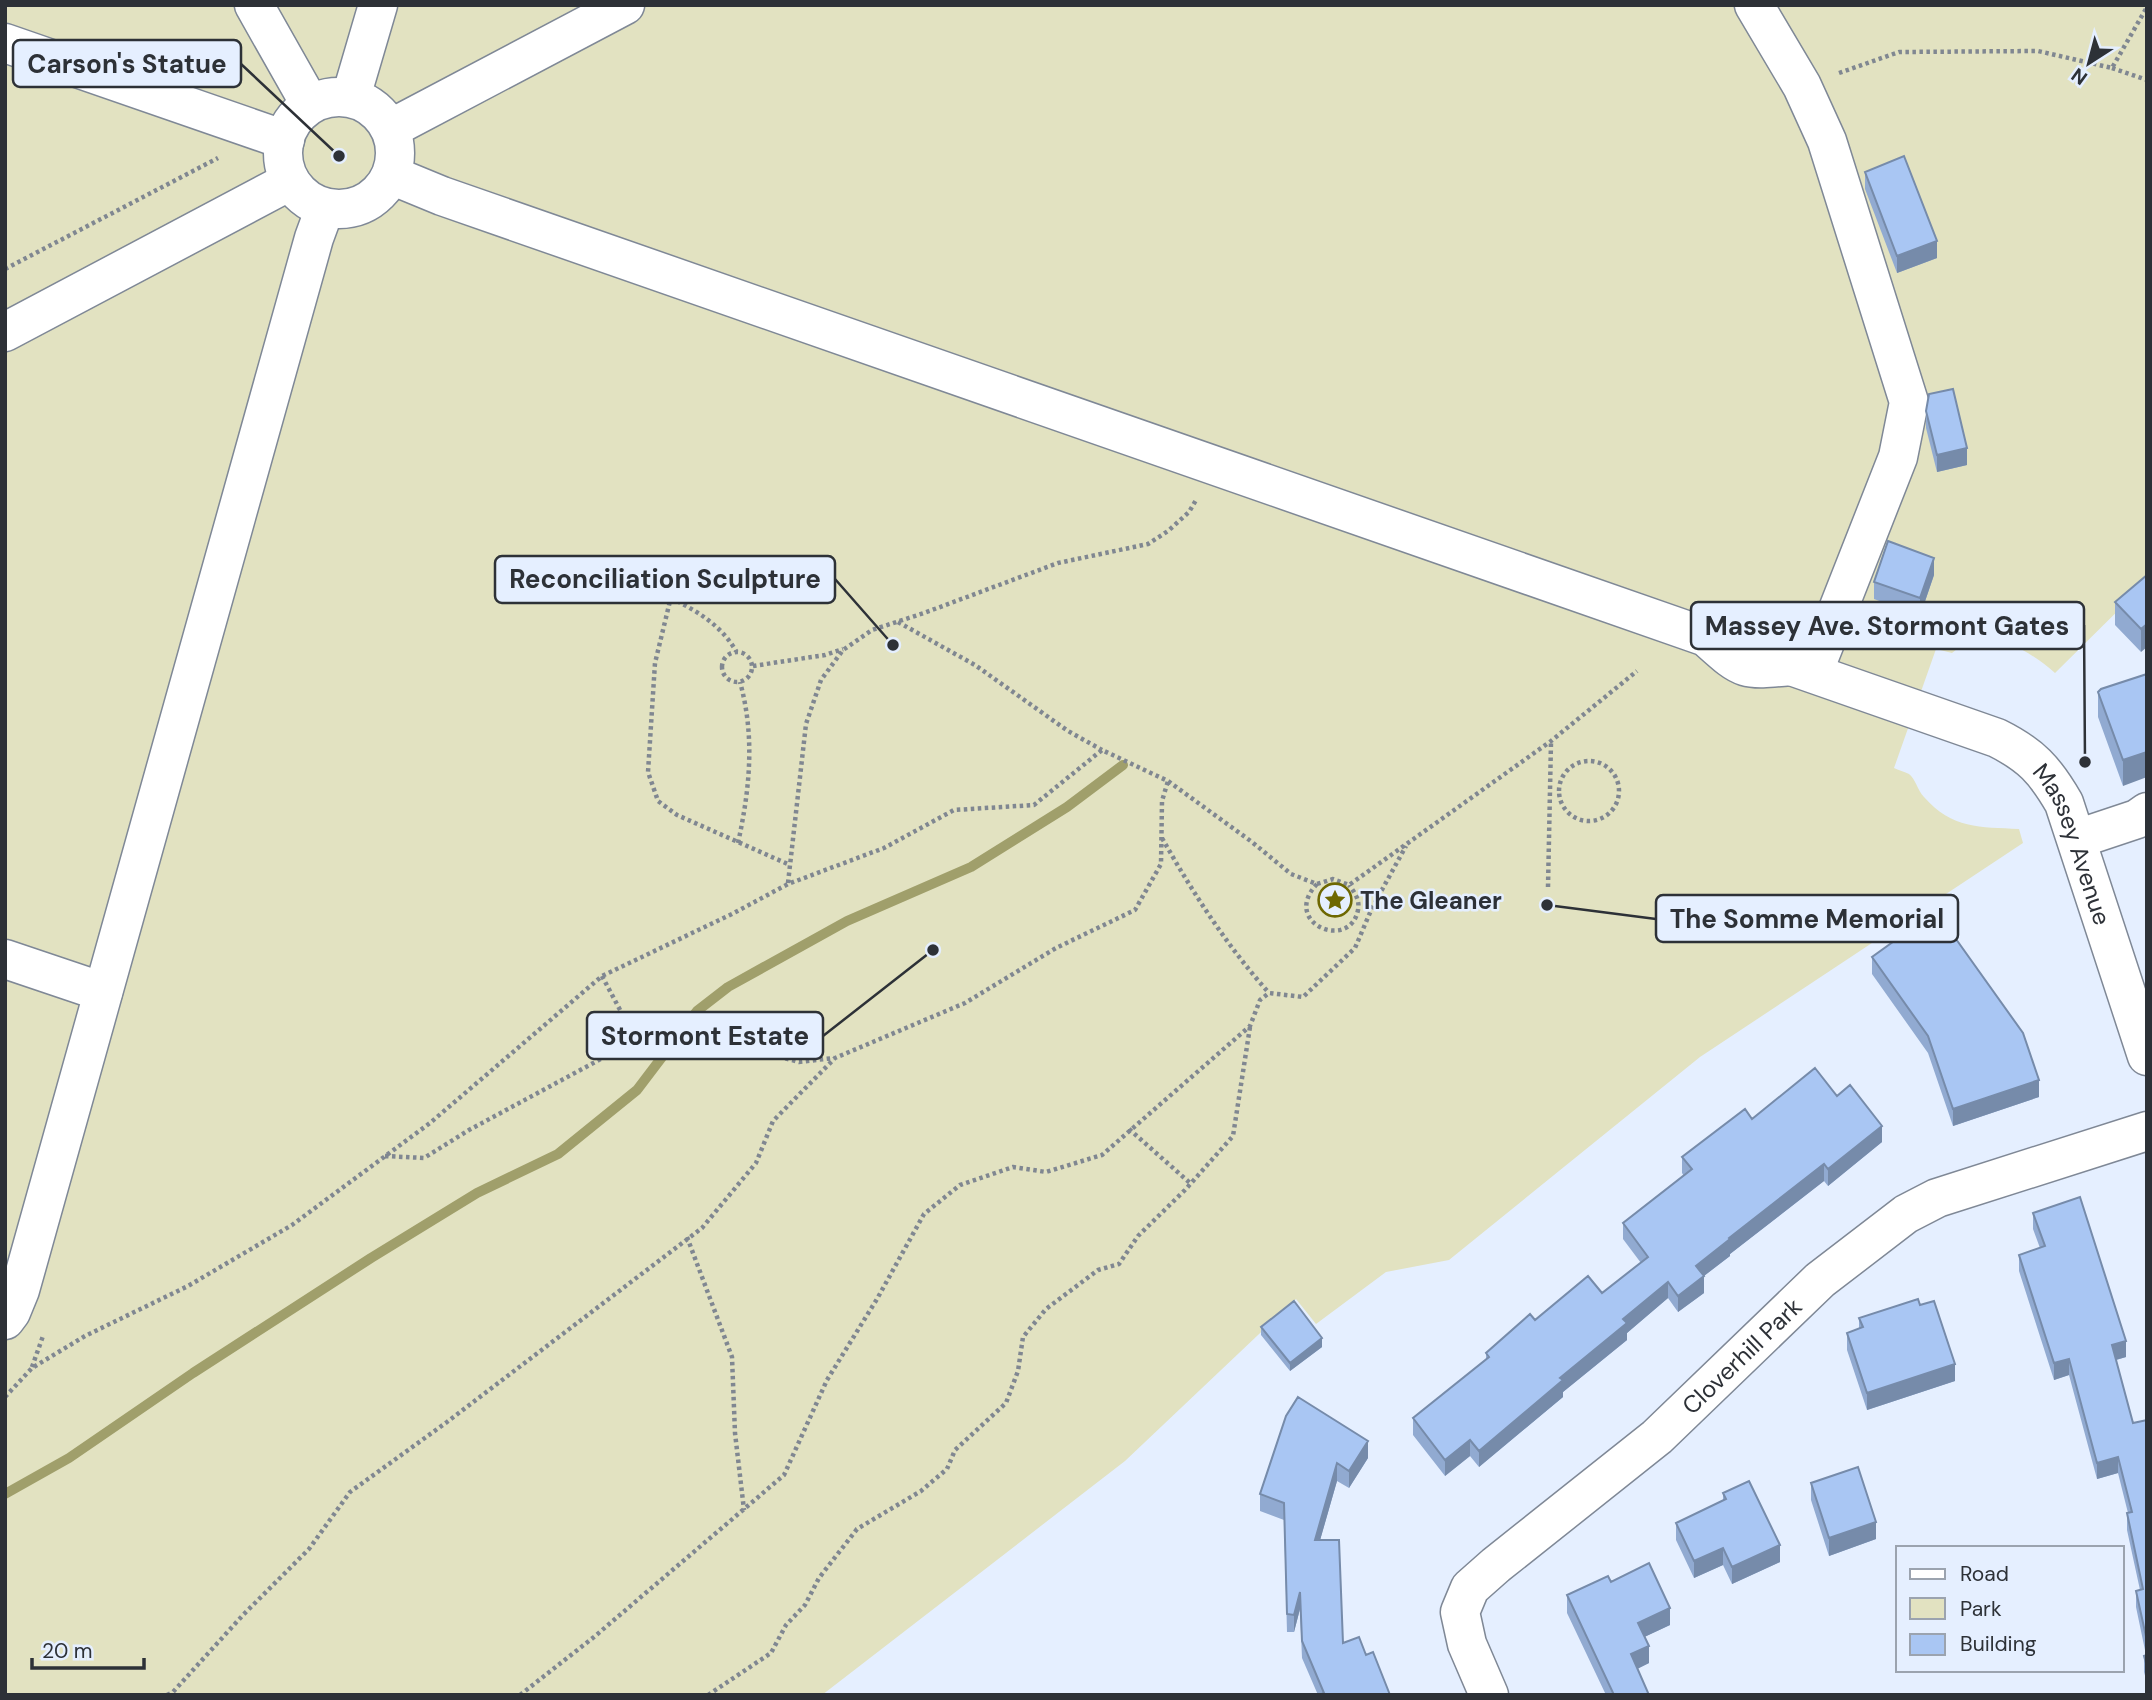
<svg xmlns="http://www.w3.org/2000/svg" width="2152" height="1700" font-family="'DM Sans',sans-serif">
<rect width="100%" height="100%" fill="#e5efff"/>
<path fill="#e2e2c1" d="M5,5H2147V582L2055,673C2026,648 1986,624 1952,653L1936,649L1894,768C1898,770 1905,772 1909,774C1915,778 1918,791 1924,797C1952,829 1980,827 2019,829L2023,843L1700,1057L1449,1260L1386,1272L1316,1324L1296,1299L1125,1461L822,1695H5Z"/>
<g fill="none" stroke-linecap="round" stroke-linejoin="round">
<path stroke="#a09f6b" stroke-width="10" d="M5,1494L69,1458L193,1373L371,1258L477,1193L558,1154L637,1090L697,1011L728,987L847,921L971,867L1067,807L1123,765"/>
<defs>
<g id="minor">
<path d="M254,5L310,104"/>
<path d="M1754,5L1802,86L1827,141L1909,402L1898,457L1813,673"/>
<path d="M5,43L285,140"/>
<circle cx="339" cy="153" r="56"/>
<path d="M351,97L378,5"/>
<path d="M390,129L625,5"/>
<path d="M391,175L442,196L1706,637C1743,670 1741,671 1791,666"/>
<path d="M5,332L290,181"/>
<path id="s1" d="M1706,637L1745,635L1763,642L1791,666L1997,738C2031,755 2045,770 2064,803L2147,1056"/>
<path d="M2077,839L2137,819L2147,812"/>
<path d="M5,959L103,992"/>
<path d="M5,1320L11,1312L20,1290L314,238L325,208"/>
<path id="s2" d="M1489,1695L1467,1644L1460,1612L1470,1588L1496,1565L1657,1437L1820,1280L1906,1214L1937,1198L2147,1131"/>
</g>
</defs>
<use href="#minor" stroke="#7f8896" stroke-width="41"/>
<path stroke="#808791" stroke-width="4.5" stroke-dasharray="3.5 3.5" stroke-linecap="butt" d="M2112,68L2147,80
M1839,73L1899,52L2038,51L2112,68L2147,7
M5,269L218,158
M678,568L655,663L648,772L658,801L677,815L790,865
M671,598C697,611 721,625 736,651
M898,622L975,665L1068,731L1102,750
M722 667a15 15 0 1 1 30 0a15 15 0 1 1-30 0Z
M753,666L825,655L843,649
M1559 791a30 30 0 1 1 60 0a30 30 0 1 1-60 0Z
M1162,838C1193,893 1227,946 1269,993
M738,843C750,788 755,736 740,682
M788,883L806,724L821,680L843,650L872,630L924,613L1058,563L1148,544L1168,531L1189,512L1196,500
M1317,884C1280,923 1350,952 1358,910C1360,900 1355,893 1349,885
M1548,887L1551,742
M602,976L636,1040
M1129,1129L1190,1183L1189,1185
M385,1156L424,1158L469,1130L636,1040L707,1037L799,1062L834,1058
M687,1237L732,1357L735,1433L744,1510
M32,1367L43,1336
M5,1397L32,1368L85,1336L188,1286L292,1225L430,1123L602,976L732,914L788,884L884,848L954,810L1034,805L1102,750L1168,781L1252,842L1291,874L1317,884L1333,879L1349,885L1551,741L1637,671
M167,1695L173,1692L243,1615L309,1549L350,1492L447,1422L702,1228L756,1163L773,1121L835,1058L965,1003L1056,948L1135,910L1161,864L1162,801L1168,781
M520,1695L594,1637L784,1475L827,1380L877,1299L924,1214L960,1185L1013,1167L1046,1172L1102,1155L1250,1026L1260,1000L1269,993L1303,997L1355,948L1372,908L1406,846
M708,1695L771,1653L786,1625L805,1605L819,1578L857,1529L921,1491L947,1469L955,1450L1006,1403L1018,1371L1023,1337L1046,1309L1098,1270L1119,1264L1138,1236L1185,1190L1233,1136L1250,1027"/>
<use href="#minor" stroke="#fff" stroke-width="38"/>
</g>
<path fill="#91aad1" d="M1865,172L1937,258L1897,273L1865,189Z
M1926,411L1967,465L1937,472L1926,428Z
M1934,575L1920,616L1874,599V582Z
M2147,575L2141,652L2115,625V602Z
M2147,674L2123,786L2098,717V692Z
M1872,957L2039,1097L1953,1126L1928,1053L1872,974Z
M1837,1096L1882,1142L1828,1186L1824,1181L1730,1254V1256L1704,1276V1293L1678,1312L1668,1298L1627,1333V1340L1563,1392V1397L1479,1467L1470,1456L1445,1476L1413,1435V1418L1486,1360V1353L1535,1320L1602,1293L1641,1263L1623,1239V1223L1684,1176L1682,1173V1157L1752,1119Z
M2033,1213L2126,1357L2116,1360L2133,1423L2147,1420V1683L2144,1672V1656L2146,1655L2136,1607V1591L2140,1590L2127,1530V1513H2128L2118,1473L2097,1479L2069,1375L2054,1380L2019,1271V1255L2040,1248L2033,1229Z
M1859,1318L1955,1381L1867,1410L1847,1350V1333L1859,1329Z
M1261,1327L1322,1347L1290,1371L1261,1335Z
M1286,1416L1368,1458L1349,1488L1337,1481L1320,1540L1343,1643L1366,1655L1390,1695H1318L1302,1658L1300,1609L1294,1632H1287L1284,1520L1260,1511V1494Z
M1811,1483L1876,1539L1829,1556L1811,1500Z
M1723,1493L1780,1562L1732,1584L1723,1565L1694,1578L1676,1540V1523L1723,1500Z
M1611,1582L1670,1625L1644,1637L1649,1663L1637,1669L1649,1695H1606L1567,1613V1595Z"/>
<path fill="#768baa" d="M1937,241V258L1897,273V256Z
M1967,448V465L1937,472V455Z
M1934,558V575L1920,616V598Z
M2147,624V647L2141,652V629Z
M2147,752V777L2123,786V760Z
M2039,1080V1097L1953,1126V1109Z
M1882,1126V1142L1828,1186V1169Z
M1824,1164V1181L1730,1254V1256L1696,1282V1266L1729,1238Z
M1704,1276V1293L1678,1312V1296Z
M1668,1282V1298L1627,1333V1340L1563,1392V1397L1479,1467V1451L1560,1378L1623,1319Z
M1322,1338V1347L1290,1371V1363Z
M2126,1341V1357L2112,1361V1345Z
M2069,1359V1375L2054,1380V1363Z
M1955,1364V1381L1867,1410V1393Z
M1470,1440V1456L1445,1476V1460Z
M1368,1441V1458L1349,1488V1471Z
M2118,1457V1473L2097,1479V1463Z
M1337,1463V1481L1315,1558V1540Z
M1876,1522V1539L1829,1556V1538Z
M1780,1545V1562L1732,1584V1567Z
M1723,1548V1565L1694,1578V1561Z
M1300,1592V1609L1294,1632V1615Z
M1670,1608V1625L1638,1640V1623Z
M1649,1646V1663L1631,1672V1654Z"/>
<path fill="#a9c6f3" stroke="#768baa" stroke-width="2" d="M1904,156L1937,241L1897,256L1865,172Z
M1953,389L1967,448L1937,455L1926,411L1929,394Z
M1888,541L1934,558L1920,598L1874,582Z
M2147,575V624L2141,629L2115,602Z
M2147,674V752L2123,760L2098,692L2101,689Z
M1936,911L2023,1033L2039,1080L1953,1109L1928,1036L1872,957Z
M1815,1068L1837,1096L1850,1085L1882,1126L1828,1169L1824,1164L1729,1238L1730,1239L1696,1266L1704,1276L1678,1296L1668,1282L1623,1319L1627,1323L1560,1378L1563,1380L1479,1451L1470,1440L1445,1460L1413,1418L1489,1357L1486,1353L1530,1314L1535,1320L1588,1276L1602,1293L1648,1257L1623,1223L1692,1169L1682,1157L1745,1109L1752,1119Z
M2080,1197L2126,1341L2112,1345L2133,1423L2147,1420V1641L2136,1591L2143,1589L2127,1513L2132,1512L2118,1457L2097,1463L2069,1359L2054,1363L2019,1255L2045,1246L2033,1213Z
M1918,1299L1920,1305L1934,1301L1955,1364L1867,1393L1847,1333L1863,1327L1859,1318Z
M1294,1301L1322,1338L1290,1363L1261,1327Z
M1298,1397L1368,1441L1349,1471L1337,1463L1315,1540H1339L1343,1643L1359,1637L1366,1655L1373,1652L1390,1695H1319L1324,1693L1302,1641L1300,1592L1294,1615L1287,1614L1284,1503L1260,1494L1286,1416Z
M1858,1467L1876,1522L1829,1538L1811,1483Z
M1749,1481L1780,1545L1732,1567L1723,1548L1694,1561L1676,1523L1726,1499L1723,1493Z
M1649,1563L1670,1608L1638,1623L1649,1646L1631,1654L1649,1695H1614L1567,1595L1608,1576L1611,1582Z
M2147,1655V1667L2144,1656Z"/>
<defs>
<symbol id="sight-ring" viewBox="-11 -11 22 22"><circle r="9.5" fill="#e5efff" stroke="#6e6801" stroke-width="1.5"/><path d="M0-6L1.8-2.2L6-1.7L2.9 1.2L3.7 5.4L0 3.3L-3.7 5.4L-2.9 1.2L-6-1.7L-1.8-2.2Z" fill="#6e6801"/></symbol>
</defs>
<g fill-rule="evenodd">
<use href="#sight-ring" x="1316" y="881" width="38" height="38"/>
</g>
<g text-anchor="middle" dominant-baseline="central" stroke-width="5" stroke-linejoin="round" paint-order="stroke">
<g font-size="24" fill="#2d3137" stroke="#e5efff">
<text stroke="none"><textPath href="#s1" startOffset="450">Massey Avenue</textPath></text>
<text stroke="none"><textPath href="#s2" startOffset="472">Cloverhill Park</textPath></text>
</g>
<g font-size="24" font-weight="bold" fill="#2d3137" stroke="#e5efff" text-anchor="start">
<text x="1360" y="900">The Gleaner</text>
</g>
</g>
<path fill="none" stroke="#2d3137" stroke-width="2.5" d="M339 156L241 64M893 645L835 579M2085 762L2084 625M1547 905L1656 919M933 950L823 1036"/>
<g fill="#2d3137" stroke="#e5efff" stroke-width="2.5">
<circle cx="339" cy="156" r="7"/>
<circle cx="893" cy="645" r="7"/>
<circle cx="2085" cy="762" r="7"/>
<circle cx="1547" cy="905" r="7"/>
<circle cx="933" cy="950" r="7"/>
</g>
<g fill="#e5efff" stroke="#2d3137" stroke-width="2.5">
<rect x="13" y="40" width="228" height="47" rx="7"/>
<rect x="495" y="556" width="340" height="47" rx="7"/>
<rect x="1691" y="602" width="393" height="47" rx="7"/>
<rect x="1656" y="895" width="302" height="47" rx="7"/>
<rect x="587" y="1012" width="236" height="47" rx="7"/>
</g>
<g font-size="26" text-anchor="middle" font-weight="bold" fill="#2d3137">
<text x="127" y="73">Carson's Statue</text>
<text x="665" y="588">Reconciliation Sculpture</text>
<text x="1887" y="635">Massey Ave. Stormont Gates</text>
<text x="1807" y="928">The Somme Memorial</text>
<text x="705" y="1045">Stormont Estate</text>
</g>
<rect width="2152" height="1700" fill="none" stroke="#2d3137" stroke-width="14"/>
<rect x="1896" y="1546" width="228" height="126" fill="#e5efff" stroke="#9ba3af" stroke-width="2"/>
<rect x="1910" y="1569" width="35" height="10" fill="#ffffff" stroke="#9ba3af" stroke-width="2"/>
<text x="1960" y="1581" font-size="21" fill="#2d3137">Road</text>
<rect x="1910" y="1598" width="35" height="21" fill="#e2e2c1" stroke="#9ba3af" stroke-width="2"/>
<text x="1960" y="1616" font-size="21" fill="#2d3137">Park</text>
<rect x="1910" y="1634" width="35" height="21" fill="#a9c6f3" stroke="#9ba3af" stroke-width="2"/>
<text x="1960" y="1651" font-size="21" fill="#2d3137">Building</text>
<g transform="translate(2089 63) rotate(216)" stroke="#e5efff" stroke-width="5" paint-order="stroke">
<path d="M0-5L12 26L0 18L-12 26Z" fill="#2d3137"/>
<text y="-10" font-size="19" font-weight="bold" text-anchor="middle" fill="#2d3137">N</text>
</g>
<path d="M32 1658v10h112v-10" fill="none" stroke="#2d3137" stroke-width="3.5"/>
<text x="42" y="1658" font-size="21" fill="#2d3137" stroke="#e5efff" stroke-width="5" paint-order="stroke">20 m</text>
</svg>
